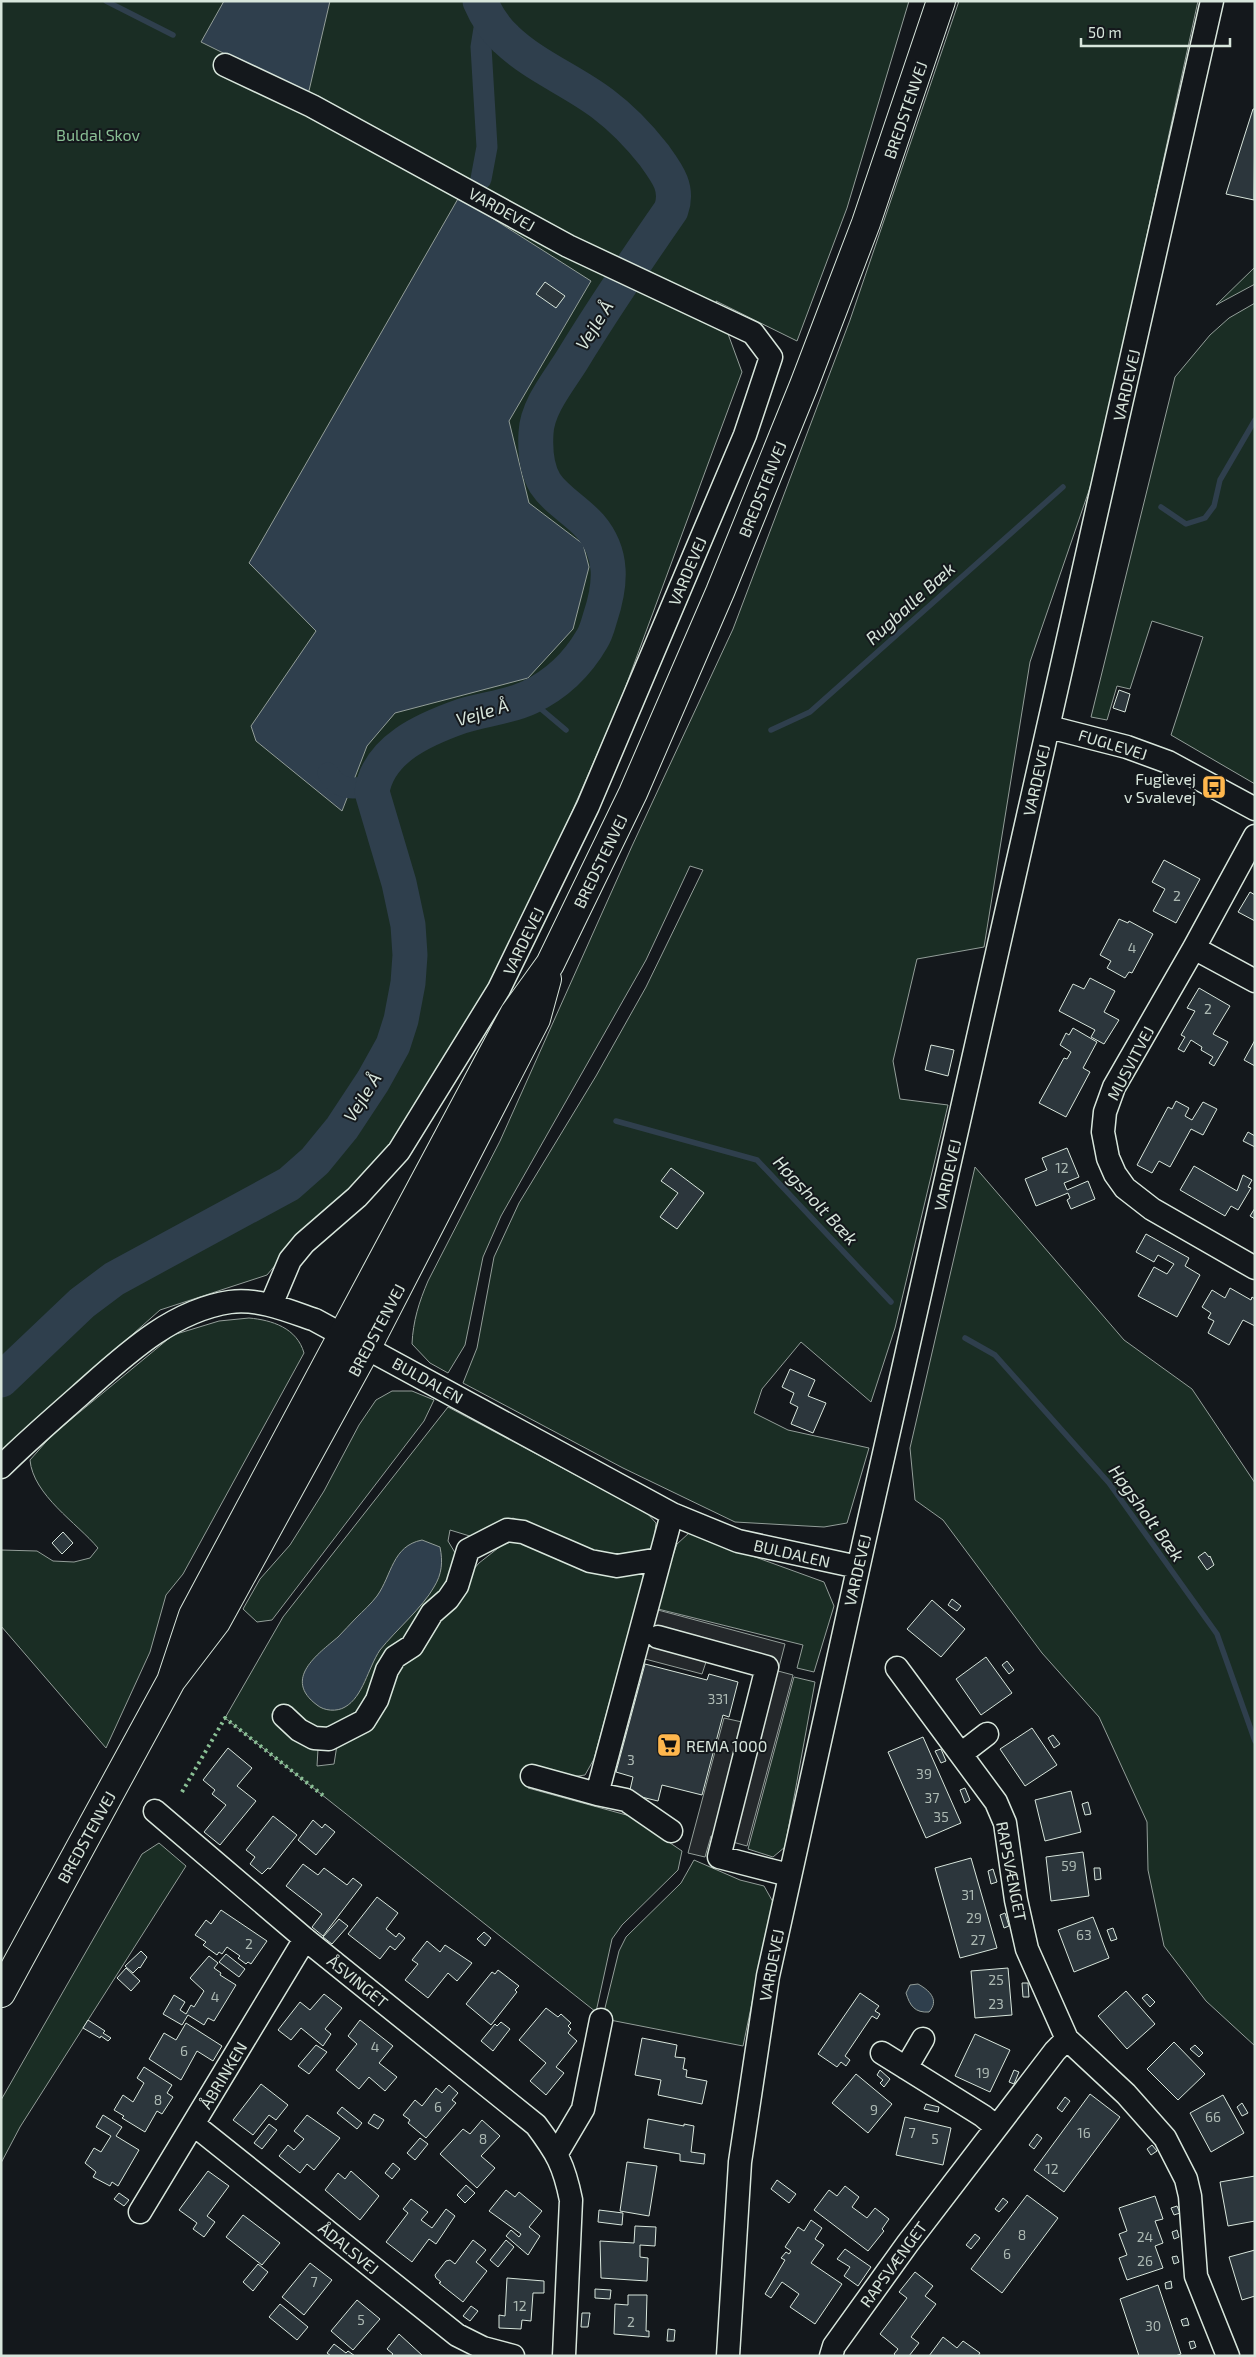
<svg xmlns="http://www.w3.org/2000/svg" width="1256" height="2357" font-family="'Exo 2',sans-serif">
<rect width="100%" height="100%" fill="#14181c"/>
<path fill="#1a2d24" stroke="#939e99" d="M1,1H909L847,208L797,341L716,301L742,372L620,702L525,919L472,1014L390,1148L293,1244L267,1275L160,1310L1,1451Z
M959,1H1198L1096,470L1030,662L984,947L917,959L893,1061L900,1099L948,1105L895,1328L871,1402L801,1342L762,1389L754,1413L788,1430L869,1448L847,1523L824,1527L735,1522L623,1468L463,1383L477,1348L494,1257L519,1203L596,1076L646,987L703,870L690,866L646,960L501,1216L483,1257L465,1345L448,1373L430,1363L412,1344C413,1321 419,1302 428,1281L500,1141L632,846L733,629L850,320Z
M1255,267V284L1216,305Z
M1255,303V784L1171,735L1203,637L1152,621L1130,689L1117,686L1107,720L1091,717L1175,377L1210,335L1229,318Z
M975,1167L1124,1340L1192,1389L1255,1483V2046L1206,2001L1164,1946L1148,1870L1147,1822L1099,1717L1042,1653L943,1520L915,1500L910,1448Z
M249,1318C272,1320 297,1328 304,1353L183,1574L166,1595L150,1652L106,1748L1,1626V1550L37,1551L53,1561L74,1562L90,1558L98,1548C77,1523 33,1495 30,1460L52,1435L173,1335L219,1321Z
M392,1391H412L434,1400L424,1421L272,1620L257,1622L243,1609L260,1579L290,1545L324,1491L359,1425L376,1400Z
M448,1407L647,1513L656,1523L653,1549L600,1557L581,1552L513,1518L473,1537L450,1530L448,1541L457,1556L453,1576L445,1591L409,1640L390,1655L363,1713L352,1723L341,1728L321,1731L305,1725L285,1710L278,1720L318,1749L317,1766L334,1764L337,1745L358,1733L380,1712L391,1677L428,1638L443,1612L461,1595L467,1577L479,1563L502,1545L517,1540L536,1547L568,1564L613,1577L639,1573L644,1576L594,1759L585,1775L571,1777L534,1767L528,1788L630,1816L682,1851L678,1870L622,1925L612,1939L596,2012L225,1718L283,1617Z
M689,1533L824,1582L834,1606L814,1672L797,1668L803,1645L654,1608L677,1544Z
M794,1677L815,1682L785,1847L773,1857L748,1849Z
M159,1843L186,1866L20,2127L1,2163V2100L142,1854Z
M694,1860L740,1880L764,1886L773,1902L743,2046L610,2020L603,2016L619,1951L626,1937L681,1883Z"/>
<path fill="#24282b" stroke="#939e99" d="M658,1610L785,1644L778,1671L793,1675L747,1846L711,1836L705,1857L688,1853L724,1718L742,1722L754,1675L706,1662L702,1674L645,1659Z"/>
<path fill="#2f3f4d" stroke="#939e99" d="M224,1H330L308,95L201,42Z
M459,197L591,281L509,421L529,503L583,544L589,567L573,629L528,678L395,713L367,746L342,811L256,741L251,726L316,631L249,563Z
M422,1540L440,1547C443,1562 442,1574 434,1587C423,1607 395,1631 380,1650C368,1668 363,1697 345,1707C337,1712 324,1711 317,1705C282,1679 318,1654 338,1637C344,1631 350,1624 356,1618C363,1611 371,1604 377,1596C392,1575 392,1546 422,1540Z
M918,1984C929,1990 940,2000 929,2012C915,2013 910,2006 906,1993L910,1985Z"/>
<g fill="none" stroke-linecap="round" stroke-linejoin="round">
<path stroke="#2f3f4d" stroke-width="5.5" d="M106,1L173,35
M1161,507L1186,524L1205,518L1214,506L1220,480L1255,420
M528,698L566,730
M771,730L810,712L1063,487
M616,1121L757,1160L891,1302
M965,1338L995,1355L1109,1483L1217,1634L1255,1741"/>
<path stroke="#2f3f4d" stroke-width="21" d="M481,179L487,147L481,47L486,16
M328,773C339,791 355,790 373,784"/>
<path stroke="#2f3f4d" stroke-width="35" d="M1,1380L82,1303L114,1279L289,1184L315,1161L342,1128L373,1081L393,1045L401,1020L408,983L410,955L408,925L399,883L372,792C378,749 425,729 462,716C484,709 510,707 530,697C557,684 577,665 592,639C596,633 598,625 600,618C611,585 614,554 590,526C576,510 556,500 545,483C536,468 535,450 536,433C537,407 559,381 572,360C603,309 637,259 671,210C679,188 667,173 654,155C639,136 623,119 603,104C573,81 534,66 506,39C494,28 486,15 480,1"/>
</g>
<path fill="#2c363c" stroke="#d8e6dc" d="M1253,109H1255L1254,200L1226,194Z
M545,282L565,296L556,308L536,294Z
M1119,690L1130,694L1125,712L1113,708Z
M1164,860L1200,879L1176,923L1153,911L1165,889L1152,882Z
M1250,892L1255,895V921L1238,912Z
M1119,919L1128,923L1129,921L1153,934L1132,973L1129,972L1125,978L1107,968L1111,961L1100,955Z
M1090,978L1115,991L1104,1012L1119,1020L1104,1044L1091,1037L1095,1030L1059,1011L1073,984L1084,989Z
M1199,988L1230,1006L1213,1034L1228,1042L1214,1066L1209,1063L1213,1057L1201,1050L1202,1047L1191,1040L1184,1052L1178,1049L1185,1037L1181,1035L1195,1011L1187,1008Z
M1073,1028L1097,1042L1083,1068L1090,1072L1066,1117L1039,1103L1064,1058L1067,1059L1071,1052L1060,1045L1066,1033L1069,1035Z
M1255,1040V1066L1244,1060Z
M931,1045L954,1050L948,1076L925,1070Z
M1176,1101L1189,1108L1185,1116L1192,1120L1203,1102L1217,1109L1203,1135L1191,1129L1170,1167L1159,1161L1152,1173L1137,1165L1168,1107L1172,1109Z
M1248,1132L1255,1136V1147L1243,1141Z
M1067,1148L1079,1177L1064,1183L1067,1190L1088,1181L1095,1199L1071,1209L1067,1200L1070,1198L1068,1193L1036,1206L1025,1179L1047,1170L1042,1158Z
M1194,1166L1237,1191L1243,1175L1252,1180L1248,1187L1251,1188L1238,1210L1231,1206L1225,1216L1180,1190Z
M671,1168L704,1193L677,1229L660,1217L678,1193L661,1181Z
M1255,1208V1219L1250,1216Z
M1146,1234L1189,1258L1185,1266L1200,1275L1177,1317L1138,1296L1154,1267L1167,1274L1174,1264L1158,1255L1154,1262L1136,1252Z
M1230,1288L1251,1300L1252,1297L1255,1299V1326L1243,1320L1229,1345L1208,1333L1214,1321L1208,1318L1211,1313L1202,1307L1212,1290L1225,1298Z
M790,1369L815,1380L808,1396L826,1403L813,1433L791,1424L798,1407L790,1403L794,1393L782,1387Z
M63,1532L73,1543L62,1554L52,1543Z
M1205,1552L1209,1557L1210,1556L1214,1565L1207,1570L1198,1557Z
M952,1599L961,1606L957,1611L948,1605Z
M932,1600L965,1629L941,1657L907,1629Z
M986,1657L1012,1693L981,1715L956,1679Z
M1007,1661L1014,1670L1009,1674L1002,1665Z
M645,1664L707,1680L709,1674L738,1682L729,1717L723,1715L702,1795L662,1785L658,1801L629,1794L633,1777L616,1772Z
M1032,1728L1057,1765L1025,1786L1000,1749Z
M1053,1735L1060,1744L1054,1748L1048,1738Z
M923,1737L961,1823L926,1838L888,1752Z
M228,1748L252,1768L237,1786L256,1801L220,1845L204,1832L226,1805L212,1794L215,1790L203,1780Z
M941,1749L946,1761L941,1763L935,1751Z
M965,1788L970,1800L965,1803L960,1790Z
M1071,1791L1081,1832L1045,1841L1035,1800Z
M1088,1802L1091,1814L1085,1815L1082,1804Z
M273,1816L297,1835L270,1869L268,1868L262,1874L250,1864L255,1857L246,1850Z
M313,1820L322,1828L325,1824L335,1832L316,1855L298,1840Z
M1083,1852L1089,1896L1051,1901L1046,1857Z
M971,1858L997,1948L960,1958L935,1868Z
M303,1864L318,1875L324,1868L347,1885L353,1878L362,1885L323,1936L312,1927L322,1914L286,1886Z
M1094,1868H1100L1101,1879L1095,1880Z
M993,1869L997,1882L991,1884L988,1871Z
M377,1897L398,1913L386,1929L396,1937L399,1933L405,1938L395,1950L390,1946L380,1959L348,1934Z
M221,1910L267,1941L251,1964L248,1962L246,1964L238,1958L240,1956L227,1947L222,1954L219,1952L217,1955L203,1945L206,1942L195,1935L206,1920L211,1924Z
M1005,1913L1009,1926L1004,1928L1000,1915Z
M1093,1917L1109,1958L1074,1972L1058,1930Z
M339,1919L348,1926L332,1944L323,1937Z
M1113,1928L1117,1939L1111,1941L1107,1930Z
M484,1932L491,1938L485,1946L477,1939Z
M427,1941L440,1952L445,1945L472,1963L457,1981L448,1973L428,1998L405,1980L418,1964L412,1960Z
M141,1951L147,1957L140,1968L139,1967L133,1973L125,1966Z
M226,1954L245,1969L239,1977L219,1962Z
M209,1956L218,1963L214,1968L221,1973L220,1975L236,1985L214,2021L208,2018L204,2025L188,2015L182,2025L163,2014L174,1995L185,2002L180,2010L186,2014L191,2005L194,2007L204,1991L190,1978Z
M126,1968L140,1981L131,1991L117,1978Z
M1008,1968L1012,2015L975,2018L971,1971Z
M498,1970L519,1986L515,1990L517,1992L491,2025L466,2004L492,1972L495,1974Z
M1022,1983H1028L1029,1997H1023Z
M1126,1991L1155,2024L1127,2049L1098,2016Z
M860,1993L879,2006L875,2011L880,2014L877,2019L872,2016L845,2056L850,2060L846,2066L841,2062L837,2067L818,2054Z
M324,1994L342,2008L325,2029L331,2034L323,2046L301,2028L291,2040L278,2030L300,2002L310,2010Z
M1147,1994L1155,2002L1150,2007L1142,1998Z
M546,2008L558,2017L561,2014L571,2023L568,2026L571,2029L568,2033L577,2041L556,2067L564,2073L546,2095L530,2081L546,2063L519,2040Z
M88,2020L105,2031L103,2033L111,2038L108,2041L101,2036L100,2038L83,2028Z
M360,2020L393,2046L379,2063L397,2077L385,2091L369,2077L359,2089L336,2070L357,2044L348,2036Z
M501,2022L510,2029L493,2051L481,2041L495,2024L497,2026Z
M186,2023L222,2046L213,2061L197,2051L181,2080L149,2059L164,2033L176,2040Z
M975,2034L1010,2050L990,2092L955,2076Z
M642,2038L677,2045L675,2057L685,2058L683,2069L687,2070L686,2077L707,2081L702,2104L658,2095L661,2080L635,2075Z
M1174,2042L1205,2074L1178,2100L1147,2069Z
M316,2045L327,2052L309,2074L298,2066Z
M1195,2045L1203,2053L1199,2057L1190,2049Z
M144,2067L172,2085L167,2093L173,2097L162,2114L157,2111L145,2132L122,2118L124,2116L114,2110L123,2095L133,2102L144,2083L137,2078Z
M880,2070L890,2079L884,2087L880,2083L883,2080L877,2075Z
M1014,2070L1019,2072L1014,2084L1009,2082Z
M856,2074L892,2104L868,2133L832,2103Z
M261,2084L288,2105L276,2120L269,2115L253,2135L233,2120Z
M449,2085L458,2093L452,2100L456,2103L426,2138L408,2123L410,2120L403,2115L415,2100L422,2106L436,2088L442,2093Z
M1090,2094L1120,2117L1064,2192L1034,2170Z
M1223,2095L1244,2133L1211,2152L1190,2113Z
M1065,2097L1070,2101L1062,2112L1057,2108Z
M1242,2103L1248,2113L1242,2116L1237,2107Z
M926,2104L939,2107L938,2112L924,2109Z
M342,2107L362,2123L357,2129L337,2113Z
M374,2114L384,2120L378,2129L368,2123Z
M103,2115L122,2127L116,2136L139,2150L118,2186L112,2182L110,2186L93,2177L96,2172L85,2163L94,2148L101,2152L111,2136L96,2127Z
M307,2115L340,2138L314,2170L307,2164L300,2173L279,2156L288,2145L294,2150L304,2139L294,2131Z
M905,2117L951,2128L943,2165L896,2155Z
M648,2119L684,2126V2124L694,2126L691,2152L705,2154L704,2164L680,2161V2154L644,2148Z
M482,2120L500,2136L481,2156L495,2168L477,2188L440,2154L463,2129L470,2134Z
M269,2124L277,2130L262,2149L254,2143Z
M1037,2134L1042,2138L1034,2149L1029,2145Z
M420,2138L428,2144L415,2160L407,2153Z
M1152,2145L1157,2151L1151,2155L1147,2149Z
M627,2162L657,2166L649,2216L620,2211Z
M393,2163L400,2169L392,2179L385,2173Z
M208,2171L229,2186L207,2216L215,2222L204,2237L193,2229L197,2223L179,2210Z
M351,2171L379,2196L360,2220L325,2190L338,2173L345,2179Z
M1255,2176V2221L1228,2226L1220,2182Z
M777,2180L796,2194L789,2203L771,2189Z
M466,2185L475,2193L465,2203L457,2195Z
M845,2186L859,2197L852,2207L867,2218L875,2208L889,2219L882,2229L884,2231L868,2251L814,2210L829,2190L837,2196Z
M506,2190L515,2197L519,2192L542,2211L529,2227L540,2236L528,2255L506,2236L511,2230L519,2237L521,2234L489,2211Z
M119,2193L129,2200L124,2206L114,2199Z
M1027,2195L1058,2218L1002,2293L971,2269Z
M1155,2196L1163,2219L1155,2221L1163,2243L1155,2246L1163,2268L1127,2280L1119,2258L1127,2255L1119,2234L1127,2231L1119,2208Z
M1003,2198L1008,2202L999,2212L995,2209Z
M411,2199L428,2212L421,2220L432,2228L446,2209L455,2216L436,2244L429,2239L412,2262L386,2242L408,2213L403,2209Z
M1177,2206L1180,2213L1174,2215L1171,2208Z
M599,2210L623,2213L622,2225L598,2222Z
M243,2215L280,2243L262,2265L226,2237Z
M811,2220L822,2228L815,2239L824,2245L811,2263L842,2284L815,2324L790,2307L799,2294L782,2282L771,2298L765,2294L785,2260L781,2258L786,2252L789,2254L791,2251L785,2247L798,2227L804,2231Z
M635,2226L656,2227L655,2246L640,2245V2257L648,2258L647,2281L601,2278L600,2241L634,2243Z
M1177,2230L1179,2237L1174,2239L1172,2232Z
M975,2234L980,2238L971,2249L966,2245Z
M473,2240L486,2250L476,2262L487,2271L463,2302L439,2283L441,2282L436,2278L435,2275L446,2261L450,2260L455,2264Z
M506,2240L514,2247L498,2267L490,2260Z
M845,2249L871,2267L858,2286L844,2276L850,2267L837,2259Z
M1255,2250V2296L1242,2300L1229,2257Z
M1177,2256L1179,2262L1174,2264L1172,2257Z
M310,2263L332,2280L304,2315L282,2297Z
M258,2264L268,2272L253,2291L243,2282Z
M915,2272L933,2286L925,2296L936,2304L911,2337L919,2343L909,2356H896L894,2354L898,2349L880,2334L907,2298L899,2292Z
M507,2278L544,2281V2293H533L531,2321L522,2320L521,2329L499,2328V2315L505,2316Z
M1171,2281L1172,2288L1166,2289L1165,2283Z
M1158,2285L1181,2354L1175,2356H1139L1120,2299Z
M595,2289L611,2290L610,2299L595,2298Z
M628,2295H647L646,2331H649V2337L614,2334L615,2304L628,2305Z
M357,2300L380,2319L353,2350L331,2331Z
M280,2304L308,2327L297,2340L269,2317Z
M471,2306L478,2311L470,2321L463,2316Z
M582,2313H590L588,2327H581Z
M1187,2318L1189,2325L1183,2326L1181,2320Z
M668,2329L675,2330L674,2341H667Z
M399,2334L423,2356H391L393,2354L387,2349Z
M943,2337L957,2348L963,2341L980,2353L978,2356H929Z
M1194,2341L1196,2347L1191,2349L1189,2342Z
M334,2344L346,2353L348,2351L355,2356H331L327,2353Z"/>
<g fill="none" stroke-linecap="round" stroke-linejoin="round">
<defs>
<path id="minor" d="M225,65L312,106L568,246L753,333L771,357L745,435L588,806L499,989L399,1151L357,1197L304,1243L290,1260L271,1305
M1049,727L1127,747L1168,762L1255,809
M1255,836L1194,948L1114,1087L1105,1112L1103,1132L1108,1158L1115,1174L1125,1188L1152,1209L1255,1268
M1194,948L1255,981
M1,1467C26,1442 53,1419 80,1395C123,1357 170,1311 230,1302C259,1298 289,1311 315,1320L672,1514L738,1541L858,1567
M658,1637L767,1667L719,1857L789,1875
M897,1668L996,1802L1005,1823L1016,1900L1027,1949L1067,2039L1126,2094L1165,2138L1186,2179L1190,2196L1196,2276L1228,2356
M284,1716L299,1730L314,1738L329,1739L364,1721L377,1700L387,1670L395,1657L412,1646L432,1613L448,1599L457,1586L468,1550L507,1530L523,1532L590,1561L617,1566L660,1559
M961,1754L987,1734
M532,1776L597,1794L672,1514
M597,1794L626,1800L671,1831
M155,1811L305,1939L536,2125C557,2153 564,2165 571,2200L564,2356
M882,2053L983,2116L996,2127
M906,2068L923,2039
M193,2124L457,2335L483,2348L513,2356
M557,2153L583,2109L601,2020
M140,2212L305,1939
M728,2356L740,2162L768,1976L864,1542L1212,1
M831,2356L834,2346L908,2243L1055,2051L1067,2039"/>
<path id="highway" d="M171,1681L193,1615L514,1014L550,964L633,793L720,592L804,385L866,223L941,1
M1,1993L171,1681L216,1622L367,1347L536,1019L547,979"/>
</defs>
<use href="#minor" stroke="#d8e6dc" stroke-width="25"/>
<use href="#highway" stroke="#d8e6dc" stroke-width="30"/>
<use href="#minor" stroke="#14181c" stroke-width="22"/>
<use href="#highway" stroke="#14181c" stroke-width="28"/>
<path stroke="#8ac095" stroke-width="4" stroke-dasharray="2.5 4" stroke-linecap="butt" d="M182,1792L225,1718L325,1797"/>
</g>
<defs>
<symbol id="bus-square" viewBox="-11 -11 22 22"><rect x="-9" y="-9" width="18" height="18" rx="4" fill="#ffb74d" stroke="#14181c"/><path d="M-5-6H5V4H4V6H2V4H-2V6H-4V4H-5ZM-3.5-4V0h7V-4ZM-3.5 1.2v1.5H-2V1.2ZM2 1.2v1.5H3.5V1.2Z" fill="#111"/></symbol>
<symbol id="supermarket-square" viewBox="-11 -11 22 22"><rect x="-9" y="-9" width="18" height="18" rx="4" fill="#ffb74d" stroke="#14181c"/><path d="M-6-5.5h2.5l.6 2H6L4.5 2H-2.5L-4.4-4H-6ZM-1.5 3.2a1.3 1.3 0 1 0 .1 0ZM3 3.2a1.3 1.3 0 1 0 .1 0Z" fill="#111"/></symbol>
</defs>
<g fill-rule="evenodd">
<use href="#bus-square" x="1200" y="773" width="28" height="28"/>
<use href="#supermarket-square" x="655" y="1731" width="28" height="28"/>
</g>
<g text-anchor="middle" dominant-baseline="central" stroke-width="4" stroke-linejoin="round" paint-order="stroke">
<g font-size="14" fill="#adbab4">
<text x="1177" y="895">2</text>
<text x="1132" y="947">4</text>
<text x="1208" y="1008">2</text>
<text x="1062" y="1167">12</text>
<text x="718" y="1698">331</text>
<text x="631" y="1759">3</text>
<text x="924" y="1773">39</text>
<text x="932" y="1797">37</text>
<text x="941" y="1816">35</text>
<text x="1069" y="1865">59</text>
<text x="968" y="1894">31</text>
<text x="974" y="1917">29</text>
<text x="1084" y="1934">63</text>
<text x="978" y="1939">27</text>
<text x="249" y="1943">2</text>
<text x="996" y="1979">25</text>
<text x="215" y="1996">4</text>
<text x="996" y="2003">23</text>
<text x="375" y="2046">4</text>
<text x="184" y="2050">6</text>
<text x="983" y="2072">19</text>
<text x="158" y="2099">8</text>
<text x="438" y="2106">6</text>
<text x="874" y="2109">9</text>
<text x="1213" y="2116">66</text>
<text x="912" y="2132">7</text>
<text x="1084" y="2132">16</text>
<text x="483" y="2138">8</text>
<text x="935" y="2138">5</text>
<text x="1052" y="2168">12</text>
<text x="1022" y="2234">8</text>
<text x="1145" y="2236">24</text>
<text x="1007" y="2253">6</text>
<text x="1145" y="2260">26</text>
<text x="314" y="2281">7</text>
<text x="520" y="2305">12</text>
<text x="361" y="2319">5</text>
<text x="631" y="2321">2</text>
<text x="1153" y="2325">30</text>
</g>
<g font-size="16" fill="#d8e6dc" stroke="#14181c">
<text transform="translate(905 110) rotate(-71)">BREDSTENVEJ</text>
<text transform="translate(502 209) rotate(29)">VARDEVEJ</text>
<text transform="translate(1126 385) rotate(-77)">VARDEVEJ</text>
<text transform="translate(762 489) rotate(-68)">BREDSTENVEJ</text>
<text transform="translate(687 571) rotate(-67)">VARDEVEJ</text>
<text transform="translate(1113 744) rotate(17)">FUGLEVEJ</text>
<text transform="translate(1036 780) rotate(-77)">VARDEVEJ</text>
<text transform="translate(600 861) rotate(-64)">BREDSTENVEJ</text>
<text transform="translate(523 941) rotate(-64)">VARDEVEJ</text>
<text transform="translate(1130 1063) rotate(-62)">MUSVITVEJ</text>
<text transform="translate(947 1175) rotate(-77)">VARDEVEJ</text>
<text transform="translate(376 1330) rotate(-62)">BREDSTENVEJ</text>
<text transform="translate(428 1380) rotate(29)">BULDALEN</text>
<text transform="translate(792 1553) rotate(13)">BULDALEN</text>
<text transform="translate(857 1570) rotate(-77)">VARDEVEJ</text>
<text transform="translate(86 1837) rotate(-61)">BREDSTENVEJ</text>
<text transform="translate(1012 1871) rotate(79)">RAPSVÆNGET</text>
<text transform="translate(771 1965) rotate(-79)">VARDEVEJ</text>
<text transform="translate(358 1981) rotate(39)">ÅSVINGET</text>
<text transform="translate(223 2075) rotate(-59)">ÅBRINKEN</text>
<text transform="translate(349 2248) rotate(39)">ÅDALSVEJ</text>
<text transform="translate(893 2264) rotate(-54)">RAPSVÆNGET</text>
</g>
<g font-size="16" fill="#8ac095" stroke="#14181c">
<text x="98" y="134">Buldal Skov</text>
</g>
<g font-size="16" fill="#d8e6dc" stroke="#14181c" text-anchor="end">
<text x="1196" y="778">Fuglevej<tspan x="1196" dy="18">v Svalevej</tspan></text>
<text x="686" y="1745" text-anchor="start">REMA 1000</text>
</g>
<g font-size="18" font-style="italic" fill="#d8e6dc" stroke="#14181c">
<text transform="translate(594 325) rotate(-58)">Vejle Å</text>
<text transform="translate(910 603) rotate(-42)">Rugballe Bæk</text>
<text transform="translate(482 712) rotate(-17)">Vejle Å</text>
<text transform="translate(362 1097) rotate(-58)">Vejle Å</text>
<text transform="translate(816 1200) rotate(47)">Høgsholt Bæk</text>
<text transform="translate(1147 1513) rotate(54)">Høgsholt Bæk</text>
</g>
</g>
<rect width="1256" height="2357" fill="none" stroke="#d8e6dc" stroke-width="5"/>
<path d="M1081 38v8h149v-8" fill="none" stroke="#d8e6dc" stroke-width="2.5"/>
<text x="1088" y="38" font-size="15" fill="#d8e6dc" stroke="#14181c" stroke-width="4" paint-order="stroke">50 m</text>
</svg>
